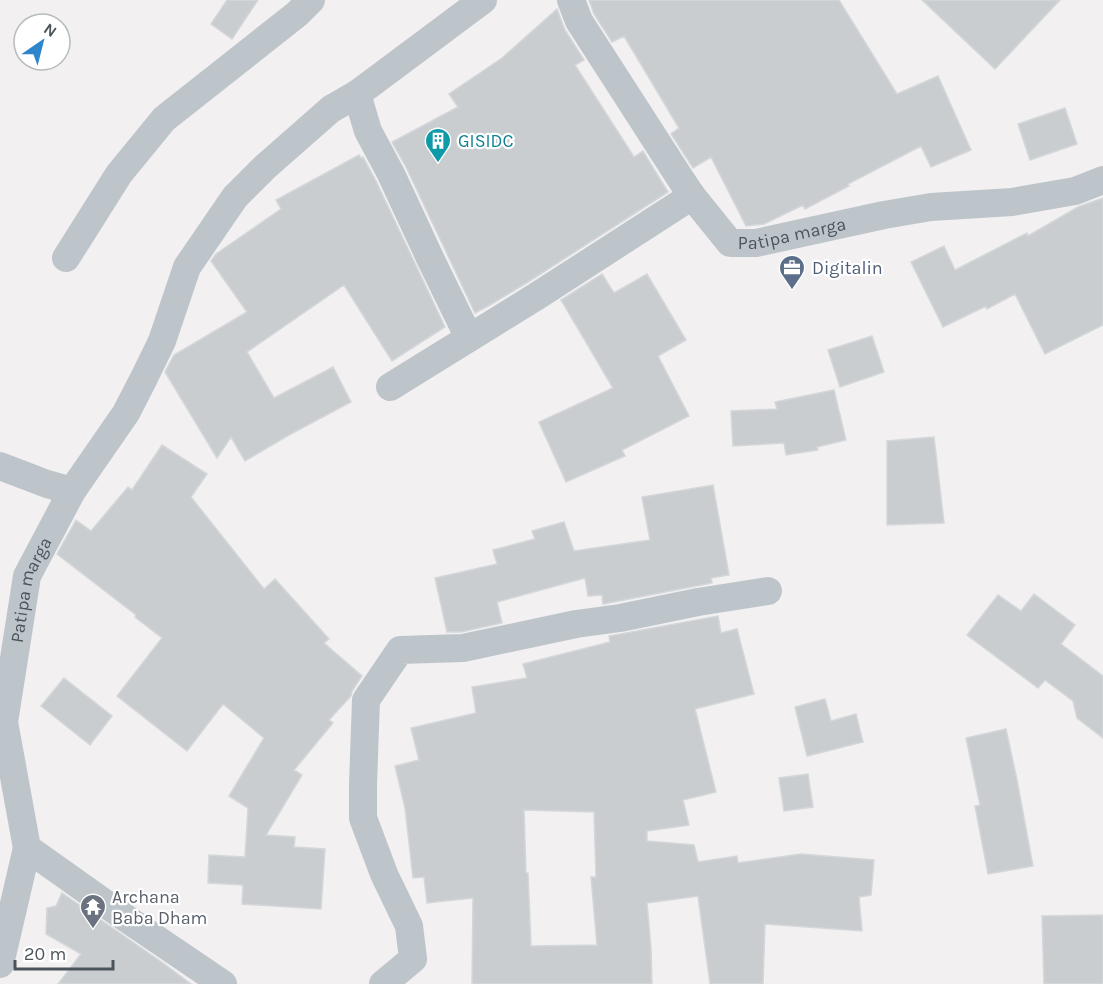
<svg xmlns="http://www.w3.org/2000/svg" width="1103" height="984" font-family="Karla,sans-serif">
<rect width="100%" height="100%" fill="#f2f0f0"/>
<path fill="#cacdd0" stroke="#d4d7da" stroke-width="1.5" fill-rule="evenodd" d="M227,0H258L232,39L211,24Z
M589,0H839L897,94L938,76L971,150L931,167L921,146L848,184L849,186L805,209L803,205L764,224L746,226L711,157L693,168L671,134L679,128L624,36L612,42L594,14Z
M922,0H1060L995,69Z
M557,9L565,30L584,60L575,65L634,157L643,151L668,192L528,282L490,305L475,313L406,167L392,142L458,107L449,94L502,58Z
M1065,108L1077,144L1030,160L1018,124Z
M359,155L361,158L363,157L376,181L445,327L392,361L344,285L247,352L274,398L333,367L351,402L289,435L245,461L231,437L217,458L165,372L174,355L247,312L211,261L216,254L281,209L276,200Z
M1103,198V325L1045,354L1015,294L987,309L986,306L943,327L911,262L944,246L955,270L1027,233L1028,236L1078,207Z
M602,274L614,293L647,274L686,340L658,356L689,416L622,450L625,456L566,482L539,422L613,388L561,300Z
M872,336L884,372L840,387L828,350Z
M834,390L846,440L817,447L818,450L786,455L784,443L733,446L731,411L777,409L775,402Z
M934,437L944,523L887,525V441Z
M162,445L207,474L191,497L264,589L275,579L329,639L324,643L362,676L352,691L351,696L329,720L333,723L294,770L302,775L266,835L295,837L294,847L325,849L321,909L242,904L243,885L208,883L209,855L245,857L248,808L229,796L264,738L223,704L187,751L117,696L162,638L135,617L136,615L57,554L76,520L91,531L128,487L132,490Z
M713,485L729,575L711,578L712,583L603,604L602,595L588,596L585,578L497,602L502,623L461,632H447L435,578L497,564L493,550L535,539L532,531L564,522L574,551L650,540L642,497Z
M1034,594L1075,625L1061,644L1103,676V738L1077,718L1073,701L1045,680L1038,688L967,635L998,595L1021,611Z
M718,616L721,633L737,629L754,694L695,709L716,792L683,800L689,825L647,831V841L694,845L698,862L737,856L738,863L801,854L874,860L871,895L859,897L862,931L765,924L763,984H710L698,896L647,903L651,948L652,984H472L473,898L427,903L424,877L413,878L405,808L395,766L419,760L411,728L476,713L472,687L527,678L523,664L610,642L609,636ZM524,810L594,812L596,877H591L597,945L531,946L528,873H526Z
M64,678L112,716L90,745L41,706Z
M825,699L831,721L856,714L863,742L807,756L795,707Z
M1006,729L1017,780L1033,866L988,874L975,806L980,805L966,738Z
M808,774L813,807L784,811L779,778Z
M62,893L163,963L191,984H58L81,954L46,934L47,908L56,906Z
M1103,915V984H1044L1042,916Z"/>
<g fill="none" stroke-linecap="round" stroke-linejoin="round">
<g stroke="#bdc5cb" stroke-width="28">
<path id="s1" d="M571,0L579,21L680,178L692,196L730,243H756L884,215L931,207L1012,202L1075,191L1103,180"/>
<path d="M357,94L483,0"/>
<path d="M66,258L119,174L164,119L297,14L311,0"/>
<path d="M390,387L537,296L692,196"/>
<path d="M0,466L47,484L72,491"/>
<path d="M0,964L27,848"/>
<path id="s2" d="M223,984L127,919L27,848L4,722L27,576L72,491L126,413L144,378L162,341L187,267L235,197L265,167L331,109L357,94L368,131L391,174L430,258L469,338"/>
<path d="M383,984L413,959L409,926L384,874L363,818V784L366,700L400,650L463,648L576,624L620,618L698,602L768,591"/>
</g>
</g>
<defs>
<symbol id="building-pin" viewBox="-11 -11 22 30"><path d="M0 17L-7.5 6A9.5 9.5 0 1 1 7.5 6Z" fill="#0f9aa8" stroke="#fff"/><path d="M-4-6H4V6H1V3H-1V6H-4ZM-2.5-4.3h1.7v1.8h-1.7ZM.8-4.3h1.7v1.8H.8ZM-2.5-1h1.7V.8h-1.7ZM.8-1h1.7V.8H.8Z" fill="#fff"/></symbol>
<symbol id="office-pin" viewBox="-11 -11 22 30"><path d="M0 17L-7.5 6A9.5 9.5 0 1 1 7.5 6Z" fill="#5c6f8a" stroke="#fff"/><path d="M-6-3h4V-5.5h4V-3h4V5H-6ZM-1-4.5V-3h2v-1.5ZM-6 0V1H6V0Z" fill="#fff"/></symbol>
<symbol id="temple-pin" viewBox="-11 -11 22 30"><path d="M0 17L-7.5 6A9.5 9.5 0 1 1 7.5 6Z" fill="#6b7280" stroke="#fff"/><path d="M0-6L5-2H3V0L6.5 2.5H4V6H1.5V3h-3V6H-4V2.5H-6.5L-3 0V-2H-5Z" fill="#fff"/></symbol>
</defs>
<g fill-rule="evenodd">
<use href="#building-pin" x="423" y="126" width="30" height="40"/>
<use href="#office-pin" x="777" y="253" width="30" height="40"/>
<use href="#temple-pin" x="78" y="892" width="30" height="40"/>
</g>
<g text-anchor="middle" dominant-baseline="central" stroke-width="4.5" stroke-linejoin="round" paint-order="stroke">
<g font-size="18" fill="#0d838f" stroke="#fff" text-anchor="start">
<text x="458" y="141">GISIDC</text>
</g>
<g font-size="18" fill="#4a555b" stroke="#fff">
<text stroke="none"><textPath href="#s1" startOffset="354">Patipa marga</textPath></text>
<text stroke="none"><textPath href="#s2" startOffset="502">Patipa marga</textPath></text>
</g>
<g font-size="18" fill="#4e5e75" stroke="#fff" text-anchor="start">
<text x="812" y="268">Digitalin</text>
</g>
<g font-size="18" fill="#5b616d" stroke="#fff" text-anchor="start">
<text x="112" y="897">Archana<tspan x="112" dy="21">Baba Dham</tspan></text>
</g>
</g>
<g transform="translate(42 42) rotate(35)"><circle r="28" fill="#ffffff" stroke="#b7bbbd" stroke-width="1.5"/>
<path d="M0-4.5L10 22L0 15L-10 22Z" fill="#2f85cc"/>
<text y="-9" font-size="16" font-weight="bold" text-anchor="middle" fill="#4a555b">N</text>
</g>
<path d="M15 960v9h98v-9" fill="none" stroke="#4a555b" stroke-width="3"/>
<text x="24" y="960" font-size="18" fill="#4a555b" stroke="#ffffff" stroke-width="4.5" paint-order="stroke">20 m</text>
</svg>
